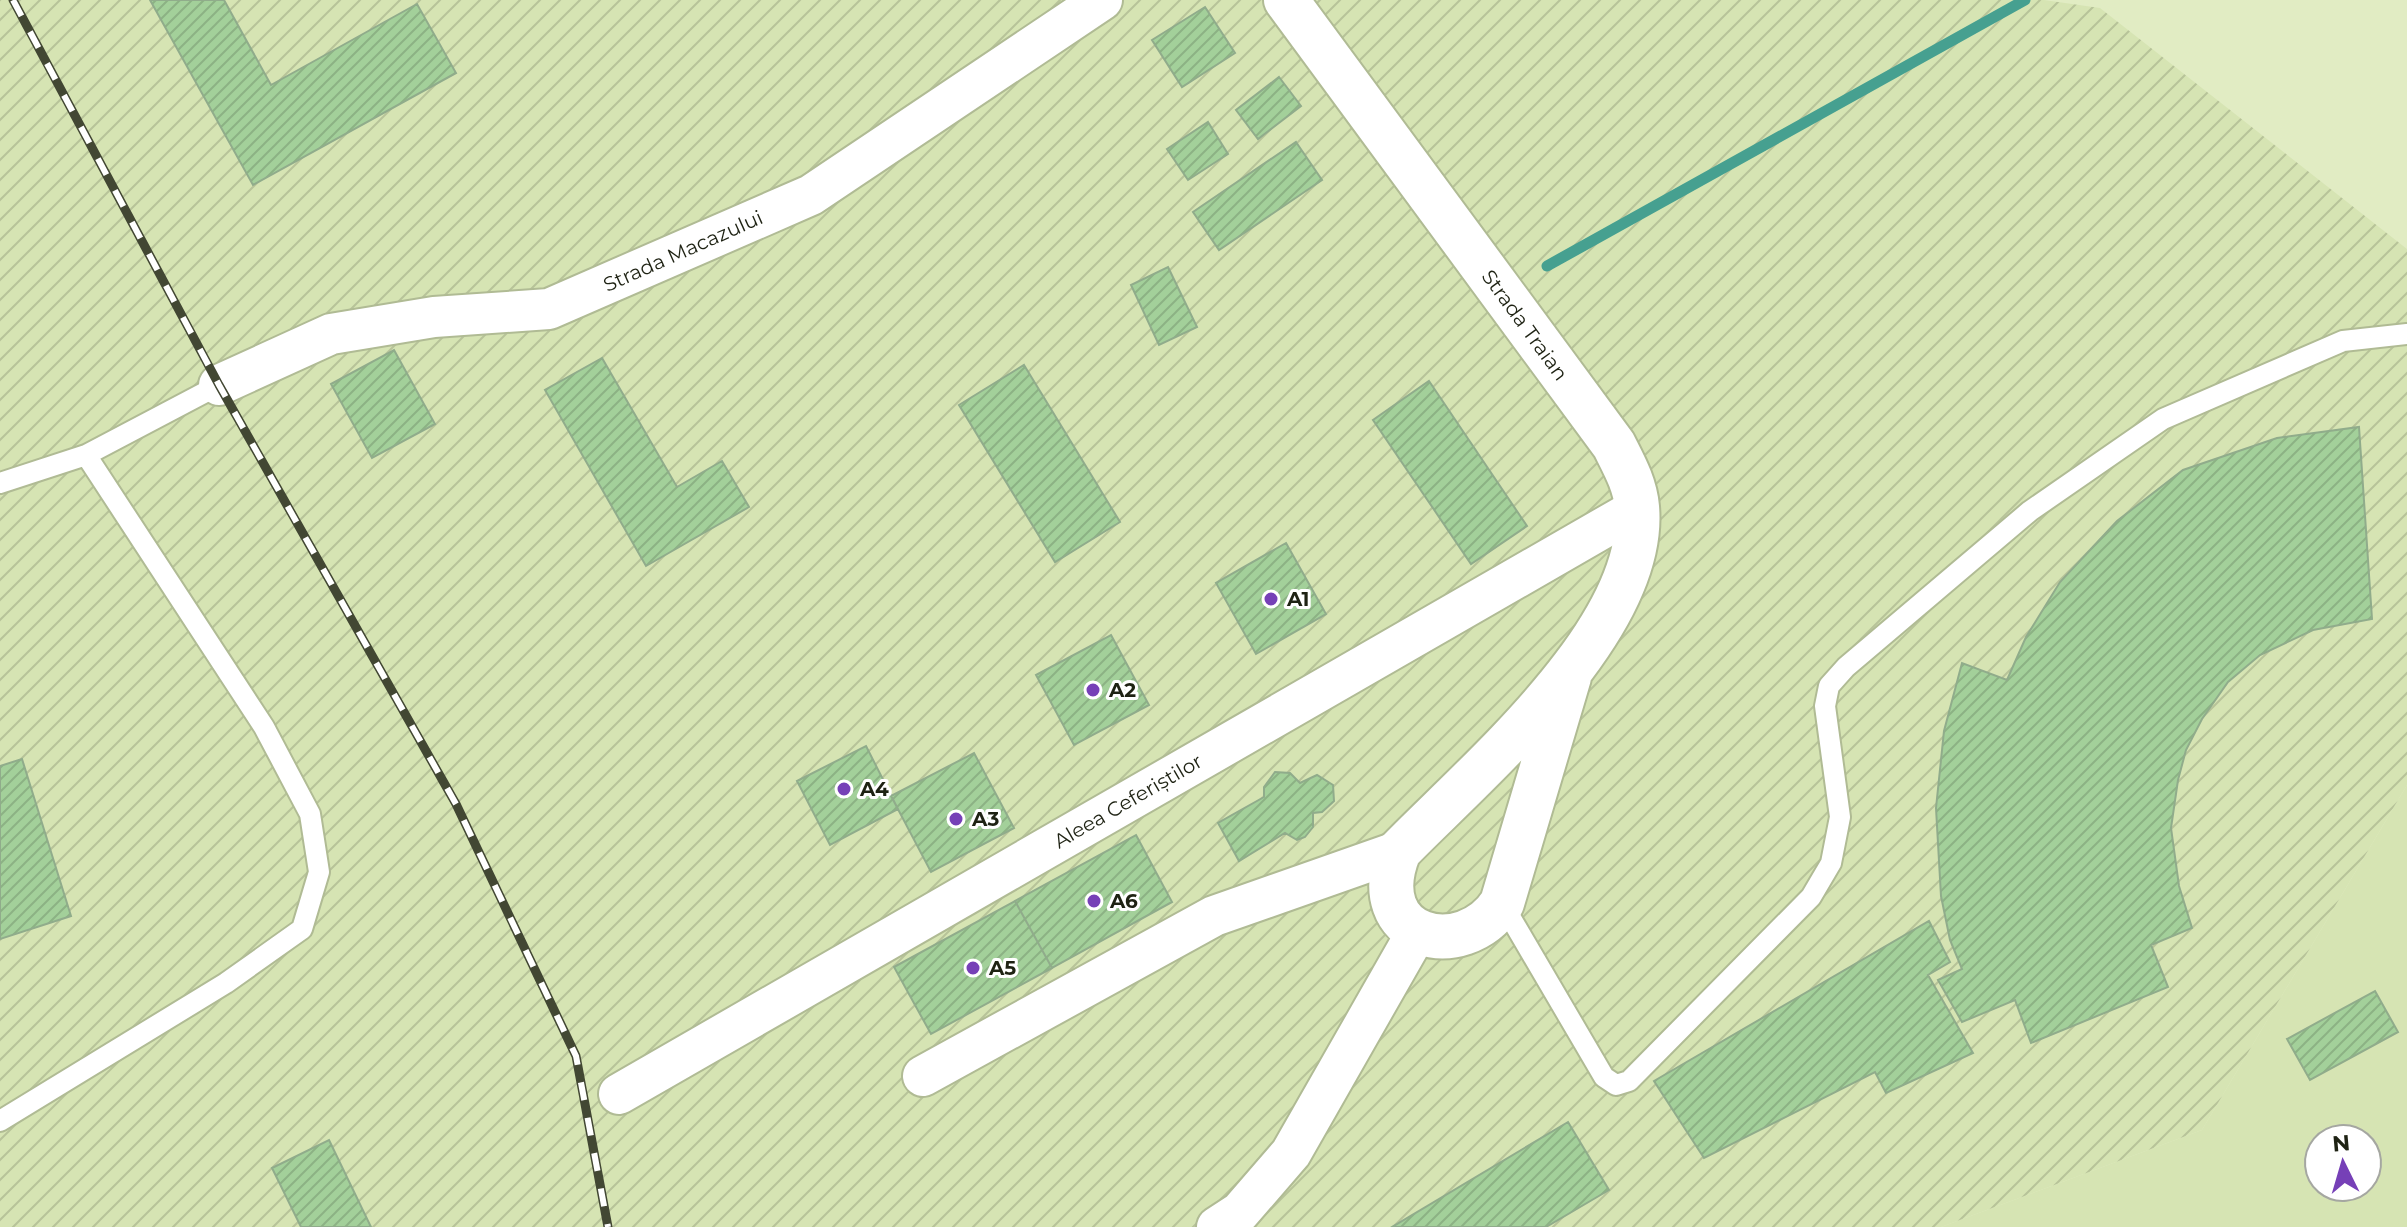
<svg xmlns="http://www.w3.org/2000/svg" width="2407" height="1227" font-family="Montserrat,sans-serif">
<defs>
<pattern id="industrial-furrows" width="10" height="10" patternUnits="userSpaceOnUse" patternTransform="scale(2)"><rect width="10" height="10" fill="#d6e4b3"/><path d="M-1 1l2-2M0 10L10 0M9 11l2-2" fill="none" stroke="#b7c399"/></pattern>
<pattern id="building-hatch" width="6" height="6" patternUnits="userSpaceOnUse" patternTransform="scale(2)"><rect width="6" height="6" fill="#a3d09a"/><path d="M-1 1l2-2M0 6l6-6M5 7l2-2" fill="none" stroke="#8cb284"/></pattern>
</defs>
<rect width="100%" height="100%" fill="#e1ecc3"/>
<path fill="#d6e4b3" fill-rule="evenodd" d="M2407,785V1227H1941L2202,1130ZM2319,1139H2367V1187H2319Z"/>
<path fill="url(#industrial-furrows)" d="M0,0H2044L2100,8L2407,249V785L2202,1130L1941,1227H0Z"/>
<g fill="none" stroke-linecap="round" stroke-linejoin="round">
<path stroke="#46a090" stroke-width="11" d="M1547,266L2025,0"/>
</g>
<path fill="url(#building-hatch)" stroke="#90ac8b" stroke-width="2" d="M150,0H224L271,85L417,4L456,73L253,185Z
M1205,7L1235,53L1182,87L1152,40Z
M1279,77L1301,106L1258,139L1236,110Z
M1208,122L1228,154L1188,180L1167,149Z
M1296,142L1322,180L1219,250L1193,212Z
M1168,267L1197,327L1159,345L1131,285Z
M394,350L435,424L372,458L331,384Z
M602,358L677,487L722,461L749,507L646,566L545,390Z
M1024,365L1120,522L1055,562L959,405Z
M1429,381L1527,526L1471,564L1373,420Z
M2359,427L2372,619L2313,630L2260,655L2228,682L2202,719L2186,750L2178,780L2171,828L2179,886L2192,928L2151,945L2168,987L2031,1043L2015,1000L1962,1022L1938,980L1962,969L1950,940L1941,896L1936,808L1944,731L1962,663L2007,680L2026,637L2060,582L2117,521L2183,470L2277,438Z
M1286,543L1326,614L1256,654L1216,583Z
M1111,635L1149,705L1074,745L1036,675Z
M866,746L898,809L830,845L797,781Z
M974,753L1014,828L931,872L891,796Z
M22,759L71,916L0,939V766Z
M1275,772L1290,773L1300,783L1317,775L1333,785L1334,801L1322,812L1313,813V827L1305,837L1297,840L1285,833L1239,861L1218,823L1264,797V787Z
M1136,835L1172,902L1052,968L1015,901Z
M1015,901L1052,968L931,1034L894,967Z
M1929,921L1950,962L1928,975L1973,1053L1886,1093L1875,1072L1704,1158L1654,1081Z
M2375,991L2398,1032L2310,1080L2287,1039Z
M1568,1122L1609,1190L1546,1227H1392Z
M329,1140L371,1227H301L272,1168Z"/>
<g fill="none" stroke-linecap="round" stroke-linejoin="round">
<defs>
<path id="service" d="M0,483L86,455L219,385
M1502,903L1604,1077L1616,1085L1629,1081L1811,897L1831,863L1840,817L1825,706L1829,686L1846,667L2030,511L2163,419L2343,341L2407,334
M0,1121L226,983L302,929L319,872L310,814L264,727L86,455"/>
<path id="minor" d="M219,385L331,334L434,317L549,309L811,195L1102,0
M923,1076L1214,916L1399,851
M619,1094L1638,508
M1217,1227L1240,1212L1291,1153L1417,932"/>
<path id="tertiary" d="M1286,0L1614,445C1624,465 1635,484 1637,507C1648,628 1477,771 1399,851C1363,940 1463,963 1502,903L1569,677"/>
</defs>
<use href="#service" stroke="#b0bb94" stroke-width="24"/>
<use href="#minor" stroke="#b0bb94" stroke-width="44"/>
<use href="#tertiary" stroke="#b0bb94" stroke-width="48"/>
<use href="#service" stroke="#fff" stroke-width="20"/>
<use href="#minor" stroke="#fff" stroke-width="40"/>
<use href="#tertiary" stroke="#fff" stroke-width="44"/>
<defs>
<path id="rail" d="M13,0L219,385L456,804L576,1056L608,1227"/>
</defs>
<use href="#rail" stroke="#424733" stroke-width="9"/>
<use href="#rail" stroke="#fff" stroke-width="6" stroke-dasharray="18" stroke-linecap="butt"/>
</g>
<g fill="#7640b7" stroke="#fff" stroke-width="3">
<circle cx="1271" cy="599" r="8"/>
<circle cx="1093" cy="690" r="8"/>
<circle cx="844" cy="789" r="8"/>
<circle cx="956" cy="819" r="8"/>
<circle cx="1094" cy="901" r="8"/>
<circle cx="973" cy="968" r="8"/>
</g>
<g text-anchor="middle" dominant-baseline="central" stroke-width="6" stroke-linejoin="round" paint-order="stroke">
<g font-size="20" fill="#1e2213" stroke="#fff">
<text transform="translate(683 251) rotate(-24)">Strada Macazului</text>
<text transform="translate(1525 325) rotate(54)">Strada Traian</text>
<text transform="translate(1128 801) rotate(-30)">Aleea Ceferiștilor</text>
</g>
<g font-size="20" font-weight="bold" fill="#1e2213" stroke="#fff" text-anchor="start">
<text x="1287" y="599">A1</text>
<text x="1109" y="690">A2</text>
<text x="860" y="789">A4</text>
<text x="972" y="819">A3</text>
<text x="1110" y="901">A6</text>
<text x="989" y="968">A5</text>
</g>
</g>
<g transform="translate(2343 1163) rotate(355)"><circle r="38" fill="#ffffff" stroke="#a5a7a1" stroke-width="2"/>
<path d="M0-6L14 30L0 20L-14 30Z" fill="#7640b7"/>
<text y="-12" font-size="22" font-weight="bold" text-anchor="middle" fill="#1e2213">N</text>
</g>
</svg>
